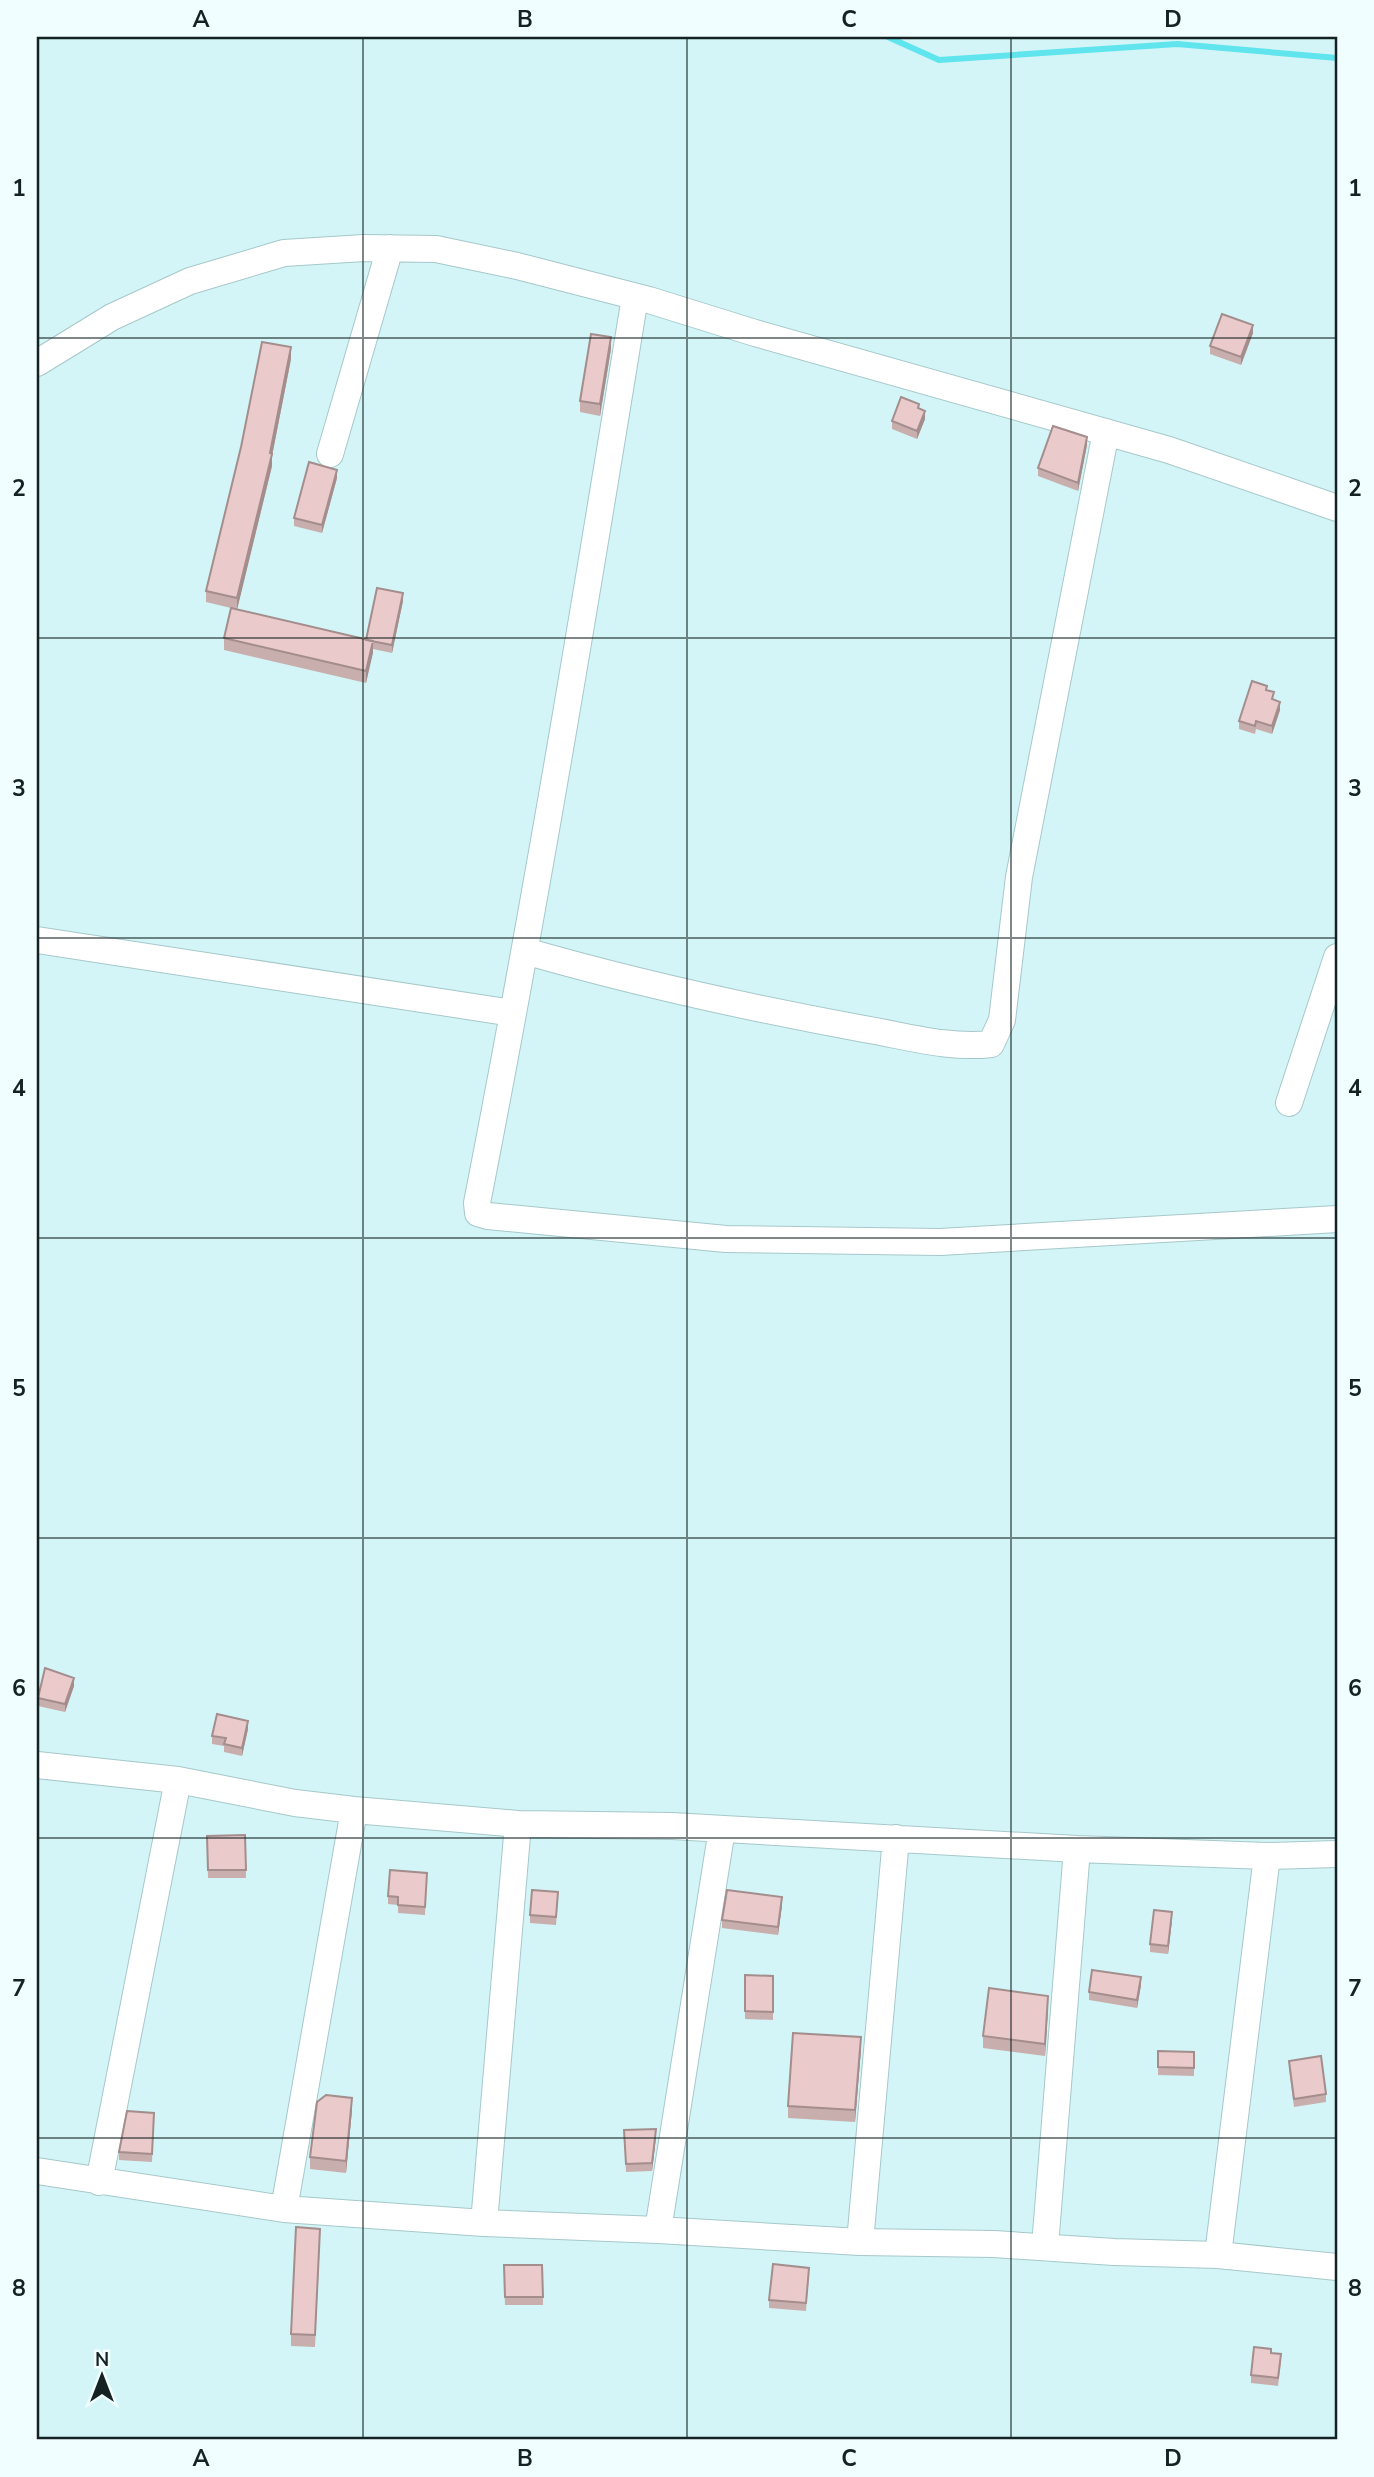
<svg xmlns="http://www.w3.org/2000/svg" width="1374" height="2477" font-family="'Nunito Sans',sans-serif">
<rect width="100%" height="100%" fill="#d3f5f7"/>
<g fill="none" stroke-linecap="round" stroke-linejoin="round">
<path stroke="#60e4ed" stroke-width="6" d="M888,37L939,60L1177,44L1337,58"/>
<defs>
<path id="street" d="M635,297C586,599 536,902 477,1203L478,1213L488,1216L726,1239L940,1242L1337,1219
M37,363L112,317L190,281L284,253L364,248L436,249L517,266L649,300L755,333L1169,450L1337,508
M330,454L390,248
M37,940L513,1013
M525,951C636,983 750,1008 864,1029C906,1036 949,1049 991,1044L1002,1020L1019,877L1106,432
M1289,1103L1337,957
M37,1765L178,1780L295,1803L354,1810L518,1824L672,1826L1077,1849L1267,1856L1337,1854
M37,2171L284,2209L484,2223L658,2230L860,2242L994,2244L1114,2252L1218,2255L1337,2267
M99,2182L178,1780
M284,2209L354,1810
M484,2223L518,1824
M658,2230L722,1829
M860,2242L896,1838
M1045,2246L1077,1849
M1218,2255L1267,1856"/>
</defs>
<use href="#street" stroke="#a7c8ca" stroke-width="28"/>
<use href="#street" stroke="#fff" stroke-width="26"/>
</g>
<path fill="#c9aeae" d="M1253,333L1241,365L1210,354V346Z
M611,349L600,416L580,412V401Z
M291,359L272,456V466L237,609L366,640L403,601L392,653L373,649L366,683L224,650V638L231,608L206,602V591Z
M919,409L925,419L917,439L892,429V421Z
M1087,445L1078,491L1038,476V468Z
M337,478L322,533L294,526V518Z
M1267,690L1280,710L1272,734L1256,729L1255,734L1239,729V721Z
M74,1686L65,1712L38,1706V1698Z
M248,1729L242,1756L224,1752V1746L212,1744V1736Z
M245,1835L246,1878H208L207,1836Z
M427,1873L425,1915L398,1913V1905L388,1904V1896Z
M558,1900L556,1925L530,1923V1915Z
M782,1905L778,1935L722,1928V1920Z
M1172,1920L1168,1954L1150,1952V1944Z
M745,1975L773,1976V2020L745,2019Z
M1141,1985L1137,2008L1089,2000V1992Z
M1048,2008L1045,2056L983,2048V2036Z
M861,2049L855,2122L788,2118V2106Z
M1158,2051L1194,2052V2076L1158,2075Z
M1289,2061L1326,2094V2102L1294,2107L1289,2069Z
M352,2110L346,2173L310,2169V2157Z
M154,2113L152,2162L119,2160V2152Z
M624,2130L656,2137L652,2171L626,2172Z
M320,2241L315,2347L291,2346V2334Z
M504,2265L543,2297V2305H505Z
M809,2276L806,2311L769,2308V2300Z
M1271,2353L1281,2362L1278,2386L1251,2383V2375Z"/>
<path fill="#a48d8d" d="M1253,325V333L1241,365V357Z
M611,337V349L600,416V404Z
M291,347V359L272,456V466L237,610V598L270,453Z
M925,411V419L917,439V431Z
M1087,437V445L1078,491V483Z
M337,470V478L322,533V525Z
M403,593V601L392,653V645Z
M373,641V653L366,683V671Z
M1280,702V710L1272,734V726Z
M74,1678V1686L65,1712V1704Z
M248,1721V1729L242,1756V1748Z
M782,1897V1905L778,1935V1927Z
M1172,1912V1920L1168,1954V1946Z
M1141,1977V1985L1137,2008V2000Z
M1048,1996V2008L1045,2056V2044Z
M861,2037V2049L855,2122V2110Z
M352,2098V2110L346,2173V2161Z
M656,2129V2137L652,2171V2163Z"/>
<path fill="#eacaca" stroke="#a48d8d" stroke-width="2" d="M1222,314L1253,325L1241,357L1210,346Z
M591,334L611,337L600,404L580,401Z
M262,342L291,347L270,453L272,454L237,598L206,591L241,447Z
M901,397L919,404L918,408L925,411L917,431L892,421Z
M1053,426L1087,437L1078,483L1038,468Z
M309,462L337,470L322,525L294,518Z
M377,588L403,593L392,645L366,640Z
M231,608L373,641L366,671L224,638Z
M1252,681L1267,686L1266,690L1274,692L1272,699L1280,702L1272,726L1256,721L1255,726L1239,721Z
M45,1668L74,1678L65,1704L38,1698Z
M217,1714L248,1721L242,1748L224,1744L226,1738L212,1736Z
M245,1835L246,1870H208L207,1836Z
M390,1870L427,1873L425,1907L398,1905V1897L388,1896Z
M532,1890L558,1892L556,1917L530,1915Z
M727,1890L782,1897L778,1927L722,1920Z
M1154,1910L1172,1912L1168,1946L1150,1944Z
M1092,1970L1141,1977L1137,2000L1089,1992Z
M745,1975L773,1976V2012L745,2011Z
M989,1988L1048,1996L1045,2044L983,2036Z
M793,2033L861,2037L855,2110L788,2106Z
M1158,2051L1194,2052V2068L1158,2067Z
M1321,2056L1326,2094L1294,2099L1289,2061Z
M326,2095L352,2098L346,2161L310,2157L317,2102Z
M127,2111L154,2113L152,2154L119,2152Z
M656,2129L652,2163L626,2164L624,2130Z
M296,2227L320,2229L315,2335L291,2334Z
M773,2264L809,2268L806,2303L769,2300Z
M504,2265H542L543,2297H505Z
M1254,2347L1271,2349V2353L1281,2354L1278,2378L1251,2375Z"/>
<path fill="none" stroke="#152223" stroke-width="2" stroke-opacity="0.55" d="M363,37V2440M687,37V2440M1011,37V2440M37,338H1337M37,638H1337M37,938H1337M37,1238H1337M37,1538H1337M37,1838H1337M37,2138H1337"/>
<rect width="1374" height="2477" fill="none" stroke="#f0feff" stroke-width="77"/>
<g transform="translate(102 2376)" stroke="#f0feff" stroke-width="5" paint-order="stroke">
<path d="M0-5L12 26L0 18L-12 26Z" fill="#152223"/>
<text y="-10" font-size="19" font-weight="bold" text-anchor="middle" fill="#152223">N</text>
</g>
<rect x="38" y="38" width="1298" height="2400" fill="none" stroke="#152223" stroke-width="2.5"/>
<g font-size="23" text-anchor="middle" font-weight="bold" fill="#152223">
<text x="201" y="27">A</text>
<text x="525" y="27">B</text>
<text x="849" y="27">C</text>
<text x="1173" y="27">D</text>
<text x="19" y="196">1</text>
<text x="1355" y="196">1</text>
<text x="19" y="496">2</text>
<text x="1355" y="496">2</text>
<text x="19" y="796">3</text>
<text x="1355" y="796">3</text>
<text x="19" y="1096">4</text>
<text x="1355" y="1096">4</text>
<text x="19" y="1396">5</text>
<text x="1355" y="1396">5</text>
<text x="19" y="1696">6</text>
<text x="1355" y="1696">6</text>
<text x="19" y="1996">7</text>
<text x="1355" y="1996">7</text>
<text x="19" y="2296">8</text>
<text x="1355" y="2296">8</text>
<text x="201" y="2466">A</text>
<text x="525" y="2466">B</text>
<text x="849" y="2466">C</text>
<text x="1173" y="2466">D</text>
</g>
</svg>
